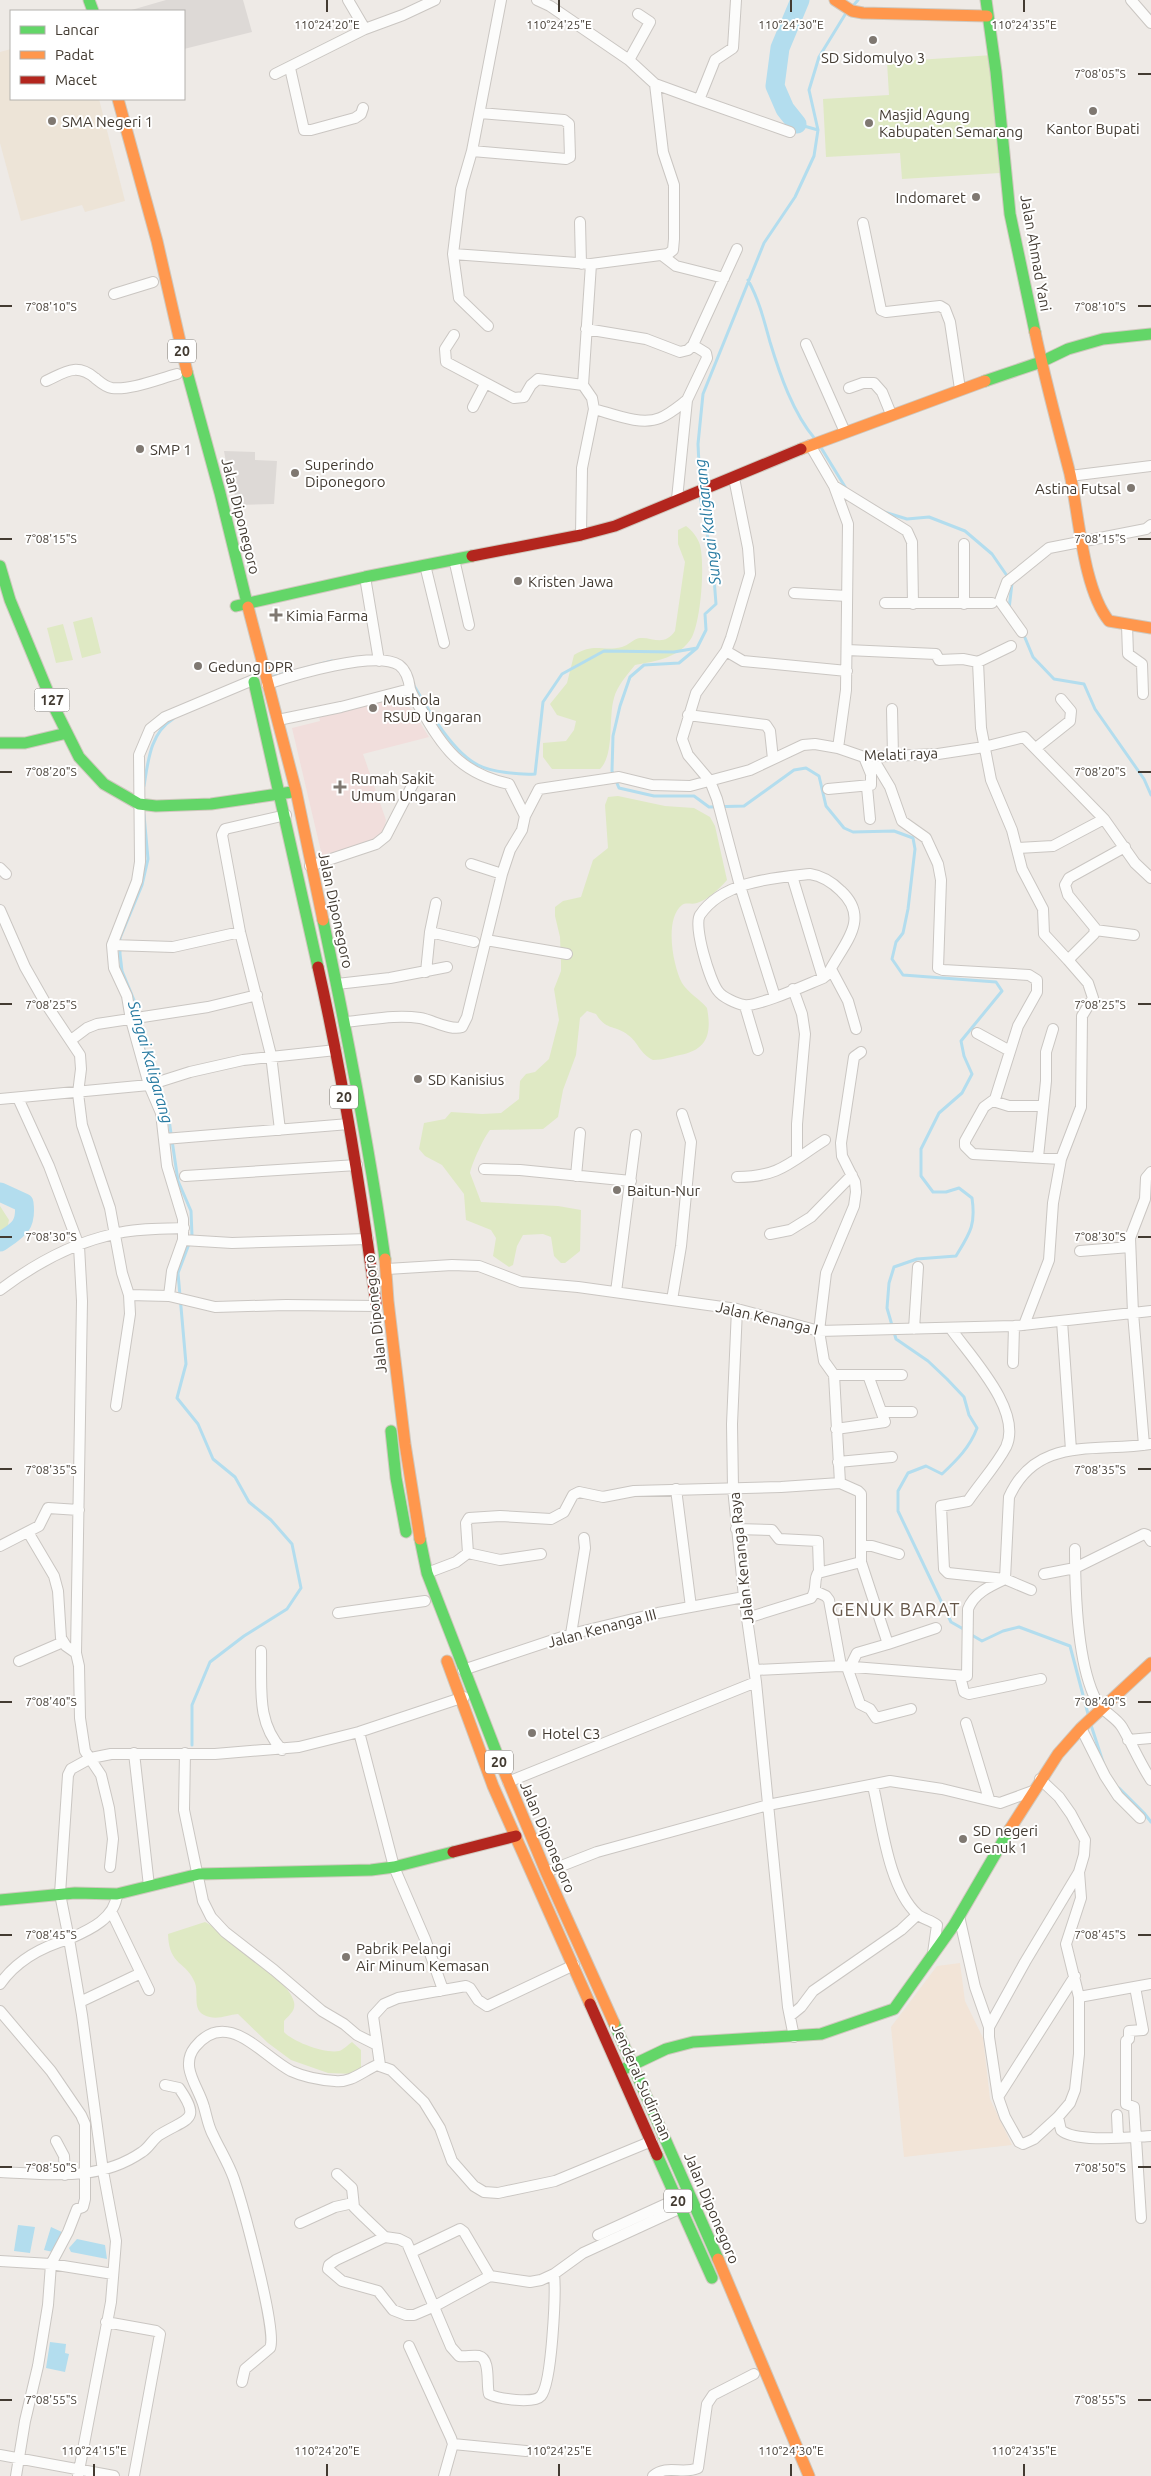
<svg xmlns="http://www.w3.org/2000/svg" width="1151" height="2476" font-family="Ubuntu,sans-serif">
<rect width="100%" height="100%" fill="#eeeae6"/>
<path fill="#f2e4d7" d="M960,1963L965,2001L983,2038L990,2099L1012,2145L904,2157L891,2027L937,1966Z"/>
<path fill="#ede4d7" d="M11,49V99H99L125,201L85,212L82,205L21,221L0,143V52Z"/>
<path fill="#f1dedc" d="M398,697L412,710L429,737L363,754L386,820L383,833L376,840L323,860L292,728L320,721L317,709Z"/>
<path fill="#dfe9c4" d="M993,55L1000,173L902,179L900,153L826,157L823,99L889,95L887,62Z
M686,526C692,530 698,538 700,545C705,565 701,619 692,637C680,658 656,661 635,665C627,675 617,686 614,698C608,718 615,754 600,769H552L543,757V743L566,741L574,730L576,721L557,715L550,704L567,683L574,655C595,642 602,652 622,647C629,645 633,639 640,638C653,637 664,647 675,631L685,562L678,544V530Z
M92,617L101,653L82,658L73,622Z
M63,624L73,660L56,663L47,628Z
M618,796L665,806L694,808L710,817L715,826L727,880C718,890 709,899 697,903C692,905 686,902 682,905C664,919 673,966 682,983C688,993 700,999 707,1008C712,1034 707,1050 680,1055C670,1057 663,1060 653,1060C639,1053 639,1043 628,1035C616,1025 606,1031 596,1014L587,1011L580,1018L576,1055L563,1090L558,1117L543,1129L490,1130C484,1137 472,1163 470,1173L481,1202L558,1206L581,1210L580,1251L565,1263H561L554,1256L551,1237L543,1234L523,1235L517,1246L513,1265L509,1267L493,1256L496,1238L491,1230L466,1220L464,1194L442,1165L425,1156L419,1149L424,1123L445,1119L451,1112L482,1114L501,1113L519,1099L520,1081L526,1074L535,1072L549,1059L559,1020L554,989L561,971V962L560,937L555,916V907L563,901L581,897L593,860L608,848L605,805L608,797Z
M0,1206L9,1220L7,1229L0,1235Z
M205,1922C213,1925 219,1934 226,1939C243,1953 289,1981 294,2002C296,2011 289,2015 284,2021V2032C293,2042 326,2054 339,2051C343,2050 349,2044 352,2042L361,2050V2068L355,2074L328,2073L291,2060L268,2043L238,2014C227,2015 216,2021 204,2015C192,2009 199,1994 195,1983C187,1961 169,1967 168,1934Z"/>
<path fill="#ddd9d6" d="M166,0H243L252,32L184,49V11H128Z
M224,451L255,452V460L277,461L274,504L237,505L232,484L233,463L226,462Z"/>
<path fill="#b3ddee" d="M18,2225L35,2227L30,2253L14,2251Z
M51,2227L64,2233L53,2252L44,2250Z
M77,2239L105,2245L107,2259L71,2252L69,2248Z
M50,2342L66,2344L65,2353L69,2354L65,2372L46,2368Z"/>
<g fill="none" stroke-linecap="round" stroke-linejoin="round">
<path stroke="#b3ddee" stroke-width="3" d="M852,7L858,0
M818,130L809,90L819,57L846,13
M748,280C759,300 764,320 770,342C780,375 793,413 815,439
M820,446L847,490
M700,485L698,444L703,394L764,243L795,197L814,156L818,130L797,124
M884,512L907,519L929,517L965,531L992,554L1012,583L1009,609
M1023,633L1033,657L1054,679L1084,684L1095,709L1144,779L1151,795
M697,648L679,663L644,665L630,677L620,706L613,736L612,771L619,788L654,796H694L709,807L744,806L794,770L806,768L819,776L826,806L844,828L853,832L894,831L913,838L915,849L908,909L903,933L896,942L892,959L903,975L996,982L1002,991L961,1041L964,1056L972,1074L962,1093L939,1113L921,1149V1176L933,1192H946L959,1188L972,1198C976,1225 970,1233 956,1256L917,1259L894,1267L889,1283L887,1308L896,1339L928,1361L947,1379L964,1397L969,1415L977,1428C970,1447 957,1460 942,1474L926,1466L908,1473L898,1491V1511L951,1622L965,1630
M271,677L332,661
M413,684C428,709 452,752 478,765C491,772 521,775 535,774L543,702L562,674L604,651L674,652L697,648L706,630L705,614L716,604L713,565L700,496
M144,786C148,762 150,733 173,719
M144,815L148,859L142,885L120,938V954L122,971L136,1005L145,1054L155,1073L168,1113L178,1181L191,1211L192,1236L178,1273L186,1364L177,1398L198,1424L213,1459L235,1477L249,1502L271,1520L292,1544L301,1588L287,1609L244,1636L210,1662L192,1705V1745
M970,1634L982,1641L1003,1631L1019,1627L1070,1646L1088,1714
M1091,1725L1103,1762
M1119,1788L1144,1813L1151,1822"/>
<path stroke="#b3ddee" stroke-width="19" d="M797,124L785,109L775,86L780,48L800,0
M0,1192L24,1203C27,1226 18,1230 0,1242"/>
<defs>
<path id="street" d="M348,0L365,29
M501,0L472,151L461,189L453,254L591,264L668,254L673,250L674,239V185L663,152L655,84
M537,0L550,6L629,60L655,84L699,100L715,60L733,48L736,0
M1131,0L1151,23
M629,60L650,22L638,14
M290,68L304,130H311L355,118L361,114L363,108
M275,74L365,29L403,15L435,0
M699,100L790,132
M472,151L566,159L570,157L569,124L564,120L480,113
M580,222L581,264
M863,223L881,310L886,312L940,306L945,309L950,322L960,389
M453,254L459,298L488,326
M663,256L676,266L724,278
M114,294L153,282
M586,329L646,339L680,352L688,350L693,345
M454,335L445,349L446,362L514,398L524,397L531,385L538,379L583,385
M806,344L845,432
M46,381C64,373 76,362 95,378C100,382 105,387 112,388C132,390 158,379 177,374
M849,388L863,383H874L882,392L891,414
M473,407L485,384
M594,409C613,414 641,426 660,418C670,414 679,406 687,400
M810,445L834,486L848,524L846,690L838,748L864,757L938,754L984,747L1024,737L1104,819L1135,863L1151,878
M1070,476L1151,466
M734,478L748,548L750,574L731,638L726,651L696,693L682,739L688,755L710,781L717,799L740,886L775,997
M834,486L907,531L912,542L913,604
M677,499L687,400L707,358L706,353L693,345L737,249
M581,535L582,468L594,409L592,398L583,385L591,264
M964,544V604
M454,559L469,625
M425,565L444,643
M365,577L379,661
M794,593L847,596
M885,603H992
M1127,625L1128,654L1142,664L1143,694
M1022,632L1000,601L1007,582L1049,548L1146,529L1151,525
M847,650L936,654L939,660L963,659L978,662L1011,646
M726,651L743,661L847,671
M978,662L981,728L991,780L1012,830L1022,869L1043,909L1044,934L1068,960
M253,680L165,717L150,729L139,755L140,862L137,881L112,945L114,968L127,996L131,1020L149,1085L161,1113L167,1166L183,1219V1240L172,1271L169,1296L215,1307L286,1305L377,1306
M267,684C293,675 375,650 399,665C407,671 409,680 410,689
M892,709L893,756
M688,715L766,725L770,731L773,759
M278,720L341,707L410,689C413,698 420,707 425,716C446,753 465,774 509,784L525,816
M1036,748L1070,721L1071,711L1061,699
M872,757L890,787L902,821L926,838L938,864L941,880L938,968L943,970L1029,975L1037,980V992L1018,1026L995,1099L984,1107L965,1141V1146L973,1154L1061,1159
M867,787L870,819
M828,789L871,785V774L864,757
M1018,848L1053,846L1104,819
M471,864L502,874
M310,866L376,844L386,836L415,780
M0,868L6,874
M810,874C823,876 832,882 841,891C872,920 842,945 828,974L823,978C808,984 758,1007 744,1005C737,1004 722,997 718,991C710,981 693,926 700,915C723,881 773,878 810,874Z
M792,876L823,978
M436,903L430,932L474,942
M0,910L25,967L46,1004L80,1055L81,1069L78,1093L82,1125L110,1208L122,1273L129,1295L130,1314L116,1406
M1095,930L1134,935
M486,940L567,954
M112,945L173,947L240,932
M831,969L848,1001L856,1029
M426,972L430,932
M337,984L390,978L447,967
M793,989L802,1014L805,1034L797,1124V1157
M745,1006L758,1050
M345,1022C370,1020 395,1014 420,1018C433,1020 450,1031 462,1027L467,1017L502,874L510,850L522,830L525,816L539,789L619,777L652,785L690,786L750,770L803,745L815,744L838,748
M977,1033L1010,1051
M71,1040L87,1028L97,1024L208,1007L257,995
M861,1052L854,1057L841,1143L842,1156L855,1182L856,1192L854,1206L826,1273L819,1331L824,1361L834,1375H902
M18,1098L49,1166L79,1246L82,1301L76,1653L79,1666L80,1718L85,1751L101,1775L109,1808L113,1839L110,1867
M0,1099L149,1085L190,1072L243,1060L336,1050
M993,1101L1009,1106H1042
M280,1130L271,1055L240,932L222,835L225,829L286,815
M164,1139L349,1124
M1038,1157L1046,1081V1052L1053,1029
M484,1169L520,1170L631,1181
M185,1176L357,1165
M576,1176L580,1133
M737,1177C780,1177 790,1162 825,1140
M770,1234L790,1230L811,1217L852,1175
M183,1240L232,1243L368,1239
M1080,1251L1130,1247
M387,1269L452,1265L479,1266L521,1282L578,1287L737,1309L819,1331L1014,1326L1151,1311
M0,1290C33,1265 73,1243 114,1234C136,1228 161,1229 184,1228
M616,1292L636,1135
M129,1295L169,1296
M672,1300L681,1246L691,1142L682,1114
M737,1309L732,1424L733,1488L744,1597L756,1682L788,2007L794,2037
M1062,1321L1071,1450
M1024,1325L1049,1260L1053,1203L1061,1159L1081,1107L1082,1016L1093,998L1088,983L1068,960L1094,934L1095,928L1068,895L1065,885L1069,878L1125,847
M914,1329L918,1267
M951,1329C971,1357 1023,1411 1006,1447C996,1466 980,1483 968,1501L941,1506L944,1569L948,1573L1005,1579L1031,1590
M1013,1363L1014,1326
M883,1412H912
M836,1429L885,1422L868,1375
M1144,1445L1133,1313L1130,1238L1145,1199L1146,1178L1151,1172
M838,1462L892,1457
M676,1489L691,1607
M736,1529L772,1530L779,1539L818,1541L819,1572
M28,1532L54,1576L58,1591L61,1638L66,1646L76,1653
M0,1546L39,1526L48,1508L79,1510
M861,1546H872L899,1554
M1075,1549C1075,1590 1077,1663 1096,1700C1102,1712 1115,1716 1122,1727C1132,1744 1140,1763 1151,1780
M468,1553L500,1560L541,1554
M861,1562L888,1644L936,1628
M427,1573L456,1562L468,1553L466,1523L469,1518L500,1516L551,1519L564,1512L573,1495L579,1492L603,1497L634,1491L781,1487L840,1483L834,1375
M1044,1574L1075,1568L1144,1534L1147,1535L1151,1541
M815,1591L826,1596L829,1600L841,1666
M338,1613L425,1601
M747,1618L811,1598C818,1590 813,1580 818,1573L861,1562V1494L858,1491L840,1483
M571,1634L585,1548L584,1538
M261,1651C262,1688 256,1722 282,1750
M19,1661L63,1642
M847,1667L860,1704L870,1709L876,1718L911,1709
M850,1667L857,1653L888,1644
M463,1670L571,1634L658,1613L744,1597
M755,1670L841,1666L967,1676L968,1609C974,1593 990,1586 1005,1579L1009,1497C1037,1435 1096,1453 1151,1444
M960,1676L964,1692L969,1694L1041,1679
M966,1723L989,1799
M1081,1728L1105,1776L1118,1796L1140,1818
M359,1732L394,1867L425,1939L442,1987L440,1991
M1128,1740L1151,1738
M134,1753L149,1886
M185,1753L184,1810L203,1901L211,1917L225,1932L274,1970L322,2011L344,2024L357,2035L377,2045
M508,1782L756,1682
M873,1786C882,1823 888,1887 917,1914C922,1919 931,1920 937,1925L933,1953
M546,1872L597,1852L768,1805L890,1781L942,1789L1000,1803L1033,1791
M111,1911L149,1990
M959,1916L975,1987L989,2027V2037L998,2097L1005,2117L1019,2142L1023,2144L1034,2139L1058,2117L1070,2103L1075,2090L1079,2054V1997L1066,1944L1081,1898L1079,1872
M0,1984C17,1960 41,1947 69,1939L60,1894L68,1775L71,1769L91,1758L111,1754H215L299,1747L359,1732L464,1697
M1135,1987L1143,2030L1129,2031V2039L1126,2041V2104L1134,2107L1141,2218
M1079,1997L1151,1984
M80,2002L141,1973
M0,2011L51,2071L81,2115L85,2124V2199L83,2207L77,2209L68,2232L51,2264L48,2305L38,2366L25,2421L16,2476
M790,2016L801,2007L813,1991L901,1930L917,1915
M989,2027L1025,1962L1079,1872L1084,1855L1085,1840L1071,1814L1059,1797L1040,1779
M380,2065L373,2016L384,2004L398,1998L466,1986L470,1988L478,2000L487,2006L574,1965
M998,2097L1075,1976
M1117,2115L1118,2137
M1058,2117L1061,2130C1075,2143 1131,2137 1151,2136
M56,2141L64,2156L65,2175
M0,2172C49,2174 99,2182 142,2152C150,2147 153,2138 161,2134C187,2118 202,2121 179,2088L165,2085
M337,2174L352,2188L354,2207L364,2217L385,2237L399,2239L407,2243L451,2347L459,2356C465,2357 473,2355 479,2356C491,2359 486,2384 489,2394C498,2399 534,2404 541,2396C552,2383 556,2293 554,2274L583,2253L681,2208
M300,2223L335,2207L353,2203
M598,2235L677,2199
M385,2237L336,2260L329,2265L328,2269L342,2281L378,2291L393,2310L406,2315H414L435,2306L490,2276L530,2282L541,2280L554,2274
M412,2252L460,2229L464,2232L490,2276
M0,2261L51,2264L113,2274
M106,2322L156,2331L160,2334L134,2476
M409,2346L451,2438L453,2444L444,2476
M242,2382L245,2369L270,2348C278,2332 242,2203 234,2179C229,2164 220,2150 213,2135C208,2126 207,2117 204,2107C199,2087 179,2067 195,2047C227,2007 262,2056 291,2071C304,2077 321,2080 335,2081C351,2083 363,2071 377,2065L391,2070L424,2102L440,2128L452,2161L474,2186L484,2192L498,2193L555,2181L652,2141
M453,2444L526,2451
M0,2455L114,2476
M78,2476L111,2302L116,2241L103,2171L82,2015L69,1939C89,1930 115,1919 117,1894
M653,2476C667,2464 683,2475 698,2468L707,2404L713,2395L754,2374"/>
<path id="fast" d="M89,0L93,11
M986,0L996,72L1010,214L1035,332
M187,372L220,493L248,607
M985,381L1041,362L1068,349L1103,339L1151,334
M0,566L10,600L55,709L79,757L104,784L139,804L156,806L211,804L292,792
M236,606L365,577L472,556
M254,682L318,967
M0,743H25L67,733
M323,920C347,1033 369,1145 385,1259
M391,1431L396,1478L406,1532
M420,1539L427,1573L499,1759
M0,1900L75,1893L117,1894L199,1874L371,1870L394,1867L453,1852
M614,2023L718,2259
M624,2069L666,2049L693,2042L821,2034L894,2009L954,1925L1010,1829
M657,2155L712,2278"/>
<path id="slow" d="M835,0L852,11L863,13L987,16
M118,99L157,241L187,372
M1035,332C1045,380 1058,427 1070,474C1079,515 1083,589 1109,621L1151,628
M801,449L985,381
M248,607L296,791L323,920
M385,1259L388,1301L405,1444L420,1539
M447,1661L493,1786L590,2004
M499,1759L546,1872L614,2023
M1010,1829L1058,1754L1081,1728L1151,1663
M718,2259L809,2476"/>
<path id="jam" d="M472,556L581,535L615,526L801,449
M318,967C343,1078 361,1191 376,1304
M453,1852L516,1836
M590,2004L657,2155"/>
</defs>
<use href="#street" stroke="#cac6c2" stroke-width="12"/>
<use href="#fast" stroke="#cfc8be" stroke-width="13"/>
<use href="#slow" stroke="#cfc8be" stroke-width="13"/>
<use href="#jam" stroke="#cfc8be" stroke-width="13"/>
<use href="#street" stroke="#fcfcfb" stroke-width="10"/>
<use href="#fast" stroke="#63d668" stroke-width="11"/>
<use href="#slow" stroke="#ff974d" stroke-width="11"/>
<use href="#jam" stroke="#b3261e" stroke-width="11"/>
</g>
<path fill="none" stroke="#433b32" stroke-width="2" d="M327,0V12M559,0V12M791,0V12M1024,0V12M1138,74H1151M0,306H12M1138,306H1151M0,539H12M1138,539H1151M0,772H12M1138,772H1151M0,1004H12M1138,1004H1151M0,1237H12M1138,1237H1151M0,1469H12M1138,1469H1151M0,1702H12M1138,1702H1151M0,1935H12M1138,1935H1151M0,2167H12M1138,2167H1151M0,2400H12M1138,2400H1151M94,2464V2476M327,2464V2476M559,2464V2476M791,2464V2476M1024,2464V2476"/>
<g fill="#7f7871" stroke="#fff" stroke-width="2">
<circle cx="873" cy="40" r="5"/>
<circle cx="1093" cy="111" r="5"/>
<circle cx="52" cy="121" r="5"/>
<circle cx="869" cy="123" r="5"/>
<circle cx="976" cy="197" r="5"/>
<circle cx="140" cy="449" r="5"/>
<circle cx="295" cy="473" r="5"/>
<circle cx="1131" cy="488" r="5"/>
<circle cx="518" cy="581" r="5"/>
<path d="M273.5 607.5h5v5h5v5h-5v5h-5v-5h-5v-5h5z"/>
<circle cx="198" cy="666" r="5"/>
<circle cx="373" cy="708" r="5"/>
<path d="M337.5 779.5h5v5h5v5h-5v5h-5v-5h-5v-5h5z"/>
<circle cx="418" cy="1079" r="5"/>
<circle cx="617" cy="1190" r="5"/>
<circle cx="532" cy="1733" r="5"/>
<circle cx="963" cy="1839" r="5"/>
<circle cx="346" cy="1957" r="5"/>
</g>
<g text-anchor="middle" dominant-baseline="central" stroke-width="4" stroke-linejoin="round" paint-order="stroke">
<g fill="#fff" stroke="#7b7670" stroke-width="1">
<rect x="168" y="339.5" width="28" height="23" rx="4"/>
<rect x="34.5" y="688.5" width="35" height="23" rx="4"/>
<rect x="330" y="1085.5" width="28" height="23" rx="4"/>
<rect x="485" y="1750.5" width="28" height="23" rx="4"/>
<rect x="664" y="2189.5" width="28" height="23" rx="4"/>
</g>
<g font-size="14" font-weight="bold" fill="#433b32">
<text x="182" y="351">20</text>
<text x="52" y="700">127</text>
<text x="344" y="1097">20</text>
<text x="499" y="1762">20</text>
<text x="678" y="2201">20</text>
</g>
<g font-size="15" fill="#433b32" stroke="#fff" text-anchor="start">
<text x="873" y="57" text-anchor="middle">SD Sidomulyo 3</text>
<text x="879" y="114">Masjid Agung<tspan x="879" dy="17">Kabupaten Semarang</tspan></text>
<text x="62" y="121">SMA Negeri 1</text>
<text x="1093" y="128" text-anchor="middle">Kantor Bupati</text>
<text x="966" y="197" text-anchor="end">Indomaret</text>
<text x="150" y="449">SMP 1</text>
<text x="305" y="464">Superindo<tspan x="305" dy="17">Diponegoro</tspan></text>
<text x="1121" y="488" text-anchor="end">Astina Futsal</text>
<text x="528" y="581">Kristen Jawa</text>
<text x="286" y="615">Kimia Farma</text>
<text x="208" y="666">Gedung DPR</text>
<text x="383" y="699">Mushola<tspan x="383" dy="17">RSUD Ungaran</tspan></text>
<text x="351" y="778">Rumah Sakit<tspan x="351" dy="17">Umum Ungaran</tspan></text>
<text x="428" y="1079">SD Kanisius</text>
<text x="627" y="1190">Baitun-Nur</text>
<text x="542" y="1733">Hotel C3</text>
<text x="973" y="1830">SD negeri<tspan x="973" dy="17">Genuk 1</tspan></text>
<text x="356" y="1948">Pabrik Pelangi<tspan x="356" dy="17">Air Minum Kemasan</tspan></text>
</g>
<g font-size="15" fill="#433b32" stroke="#fff">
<text transform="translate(1036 253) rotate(80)">Jalan Ahmad Yani</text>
<text transform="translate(241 516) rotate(76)">Jalan Diponegoro</text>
<text transform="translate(901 754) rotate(-2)">Melati raya</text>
<text transform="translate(336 910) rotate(78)">Jalan Diponegoro</text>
<text transform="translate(375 1314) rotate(-96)">Jalan Diponegoro</text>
<text transform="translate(767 1318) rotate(13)">Jalan Kenanga I</text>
<text transform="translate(741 1558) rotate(-96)">Jalan Kenanga Raya</text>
<text transform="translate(602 1628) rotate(-15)">Jalan Kenanga III</text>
<text transform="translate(548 1837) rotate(67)">Jalan Diponegoro</text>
<text transform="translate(642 2082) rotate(66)">Jenderal Sudirman</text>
<text transform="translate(712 2208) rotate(67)">Jalan Diponegoro</text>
</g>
<g font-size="16" font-style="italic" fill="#277aa1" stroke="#fff">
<text transform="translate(707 522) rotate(-97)">Sungai Kaligarang</text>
<text transform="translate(151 1062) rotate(74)">Sungai Kaligarang</text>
</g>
<g font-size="18" letter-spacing="1" fill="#665749" stroke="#fff">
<text x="896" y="1609">GENUK BARAT</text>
</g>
</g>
<g font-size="12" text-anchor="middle" fill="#433b32" stroke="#fff" stroke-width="4" stroke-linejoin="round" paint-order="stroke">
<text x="327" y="29">110°24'20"E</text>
<text x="559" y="29">110°24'25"E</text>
<text x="791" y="29">110°24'30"E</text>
<text x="1024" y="29">110°24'35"E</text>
<text x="1100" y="78">7°08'05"S</text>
<text x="51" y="311">7°08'10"S</text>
<text x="1100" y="311">7°08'10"S</text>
<text x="51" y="543">7°08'15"S</text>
<text x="1100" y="543">7°08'15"S</text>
<text x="51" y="776">7°08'20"S</text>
<text x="1100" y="776">7°08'20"S</text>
<text x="51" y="1009">7°08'25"S</text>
<text x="1100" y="1009">7°08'25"S</text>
<text x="51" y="1241">7°08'30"S</text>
<text x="1100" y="1241">7°08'30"S</text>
<text x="51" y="1474">7°08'35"S</text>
<text x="1100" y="1474">7°08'35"S</text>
<text x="51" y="1706">7°08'40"S</text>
<text x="1100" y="1706">7°08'40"S</text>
<text x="51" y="1939">7°08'45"S</text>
<text x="1100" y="1939">7°08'45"S</text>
<text x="51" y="2172">7°08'50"S</text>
<text x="1100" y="2172">7°08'50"S</text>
<text x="51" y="2404">7°08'55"S</text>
<text x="1100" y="2404">7°08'55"S</text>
<text x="94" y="2455">110°24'15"E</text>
<text x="327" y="2455">110°24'20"E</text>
<text x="559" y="2455">110°24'25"E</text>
<text x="791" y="2455">110°24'30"E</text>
<text x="1024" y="2455">110°24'35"E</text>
</g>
<rect x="10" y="10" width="175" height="90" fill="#ffffff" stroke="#b4b1ad"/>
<rect x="20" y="26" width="25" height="8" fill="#63d668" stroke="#b4b1ad"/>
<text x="55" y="35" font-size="15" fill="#433b32">Lancar</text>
<rect x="20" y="51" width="25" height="8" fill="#ff974d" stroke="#b4b1ad"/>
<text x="55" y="60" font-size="15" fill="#433b32">Padat</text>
<rect x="20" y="76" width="25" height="8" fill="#b3261e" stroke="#b4b1ad"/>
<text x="55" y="85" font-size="15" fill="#433b32">Macet</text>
</svg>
